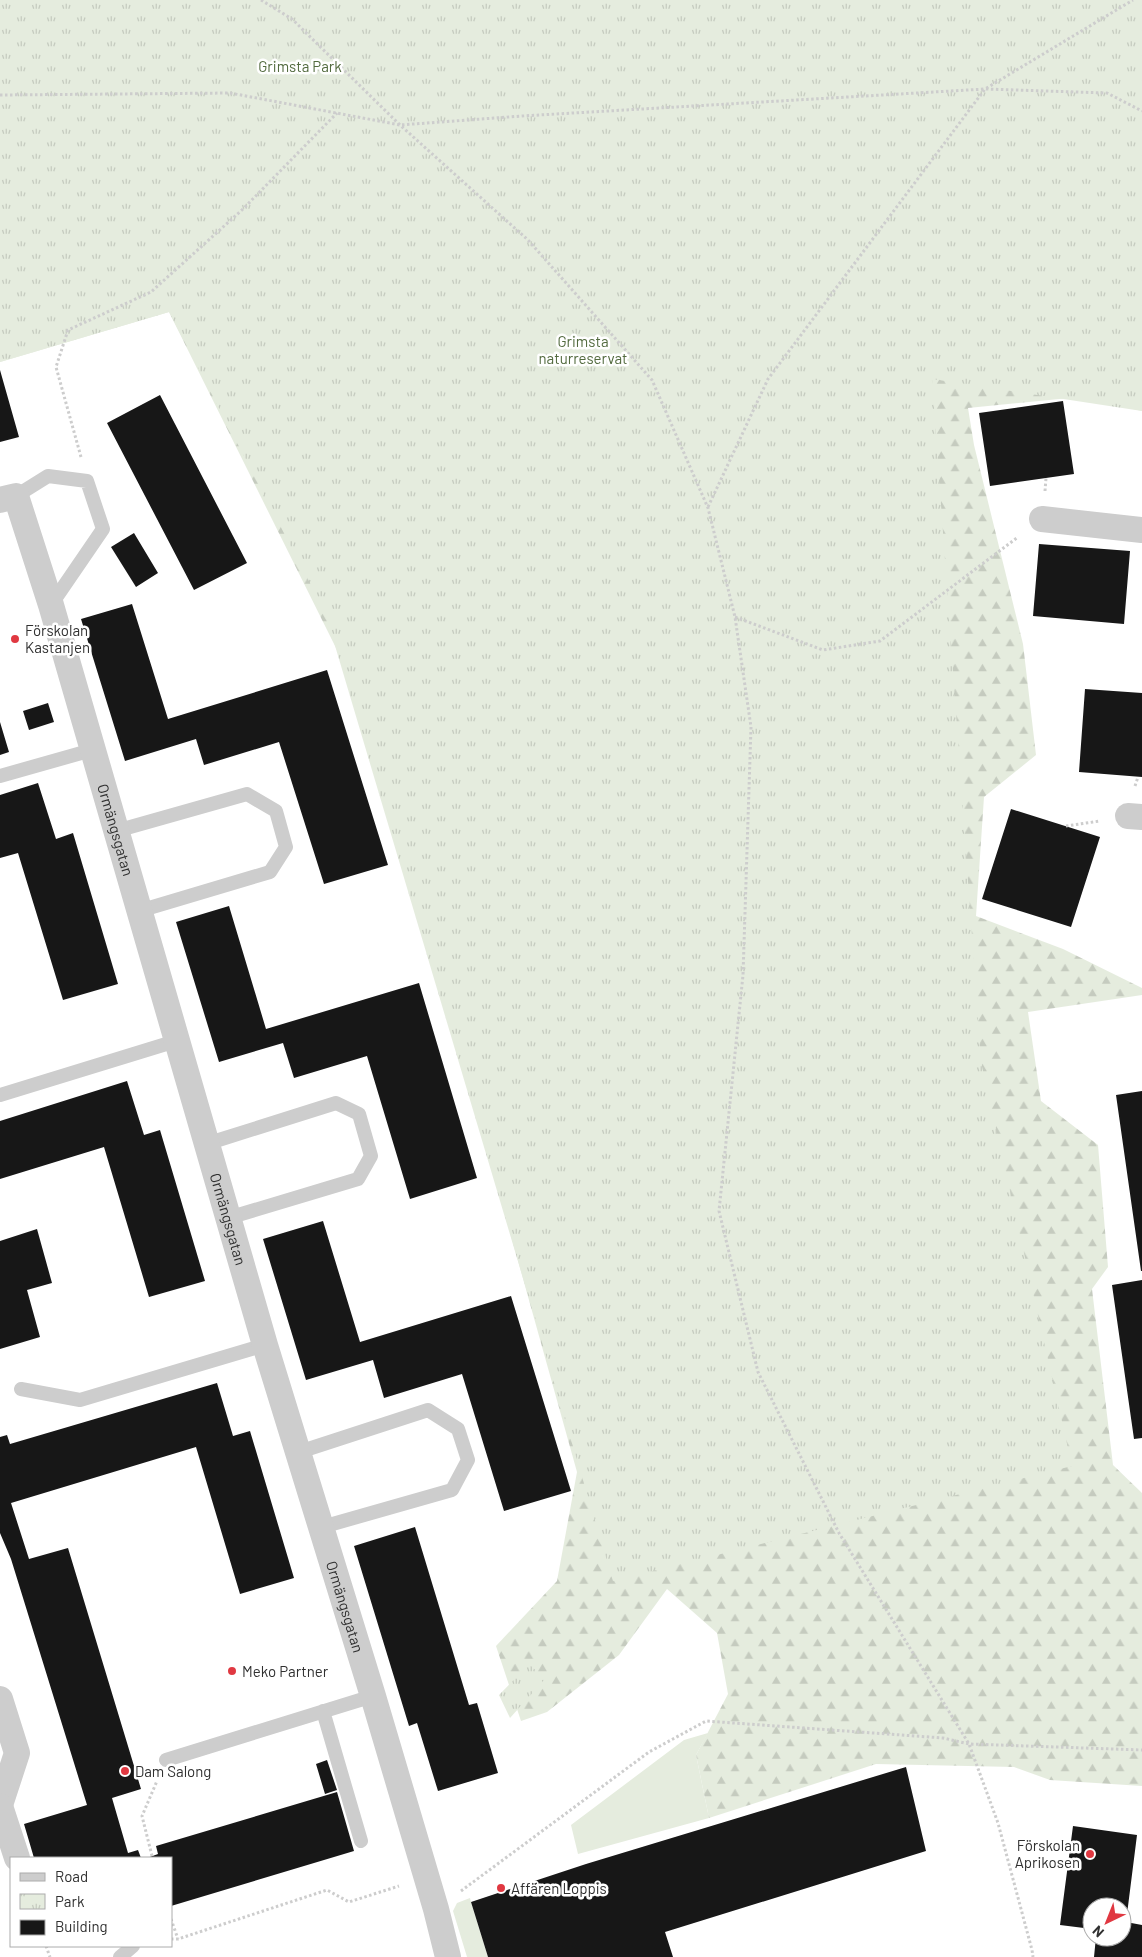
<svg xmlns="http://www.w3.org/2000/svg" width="1142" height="1957" font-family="Barlow,sans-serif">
<defs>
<pattern id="forest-firs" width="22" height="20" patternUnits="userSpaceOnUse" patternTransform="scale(1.25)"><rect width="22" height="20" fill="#e5ecde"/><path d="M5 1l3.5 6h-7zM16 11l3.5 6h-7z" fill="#c5cbbf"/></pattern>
<pattern id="park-tufts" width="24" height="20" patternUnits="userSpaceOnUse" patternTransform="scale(1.25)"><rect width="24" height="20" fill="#e5ecde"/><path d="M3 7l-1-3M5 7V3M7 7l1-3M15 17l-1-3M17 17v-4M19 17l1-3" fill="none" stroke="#c5cbbf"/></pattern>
</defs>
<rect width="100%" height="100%" fill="#fff"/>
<path fill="#e5ecde" d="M708,1733L696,1755L709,1818L578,1854L571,1825L684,1740Z
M470,1898L471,1902L488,1957H467L453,1911L457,1903Z"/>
<path fill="url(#forest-firs)" d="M1142,101V411L1080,397L968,408L974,445L1023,644L1036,755L984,797L976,916L1063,949L1142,988V995L1028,1012L1041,1101L1098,1145L1108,1267L1092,1289L1113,1465L1142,1493V1786L1050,1780L1014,1767L876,1764L709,1818L696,1755L728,1694L717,1633L667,1589L619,1655L547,1712L521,1721L496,1646L557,1581L577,1472L441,985L339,654L169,312L0,362V132Z"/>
<path fill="url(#park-tufts)" d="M0,0H1142V411L932,379L981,1062L1072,1466L613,1581L325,612L169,312L0,362Z
M529,1664L545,1679L510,1718L499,1695Z"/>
<path fill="#171717" d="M0,370L19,437L0,442Z
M160,395L247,563L194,590L107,423Z
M1063,401L1074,474L990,486L979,413Z
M134,533L158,573L136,587L111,547Z
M1039,544L1130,551L1124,624L1033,616Z
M132,604L168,719L327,670L388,865L324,884L279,742L204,765L196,739L125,761L81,619Z
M1085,689L1142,693V777L1079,772Z
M48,703L54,722L29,730L23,711Z
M0,722L9,752L0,755Z
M38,783L56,839L73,833L118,984L63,1000L18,853L0,858V795Z
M1011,809L1100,837L1071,927L982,899Z
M229,906L266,1029L419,983L477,1178L410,1199L367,1056L294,1078L283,1043L219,1062L176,922Z
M127,1081L144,1135L160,1130L205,1281L149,1297L104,1147L0,1179V1121Z
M1142,1091V1271H1141L1116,1095Z
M323,1221L360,1342L511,1296L571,1491L504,1511L462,1374L384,1398L373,1360L306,1380L263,1239Z
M37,1229L52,1283L27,1290L40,1337L0,1349V1241Z
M1142,1280V1438L1134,1439L1112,1285Z
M217,1383L233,1436L250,1431L294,1578L240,1594L196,1447L11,1503L29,1559L68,1548L141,1789L112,1798L128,1853L138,1850L141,1858H34L24,1824L87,1805L11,1559L0,1533V1437L7,1435L10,1444Z
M415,1527L469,1705L477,1703L498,1773L438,1791L417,1723L409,1726L354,1546Z
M327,1760L337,1790L325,1794L316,1764Z
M906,1767L926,1851L665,1932L673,1957H488L471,1902L586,1864Z
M337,1792L354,1851L171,1906V1858H147L158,1854L156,1846Z
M1073,1826L1137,1835L1126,1922L1142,1925V1957H1094L1096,1937H1122V1907H1092V1929L1060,1925Z"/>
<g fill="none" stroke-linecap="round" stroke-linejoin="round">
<path stroke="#cdcdcd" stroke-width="3" stroke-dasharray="2.5 2.5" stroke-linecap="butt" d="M261,0L292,19L400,125L528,240L652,380L708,508L735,617L751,727L743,975L719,1211L758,1372L839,1533L969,1744L998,1823L1032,1950L1033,1957
M0,95L230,93L400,125L522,116L985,89L1107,93L1142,111
M81,457L56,367L68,330L151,292L243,209L337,113
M1045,491L1046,478
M708,507L768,379L985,89L1133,0
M735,617L823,650L880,641L1018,537
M1135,786L1138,777
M1066,826L1100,821
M152,1856L142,1816L157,1781
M461,1891L649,1752L706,1721L943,1738L969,1744L1142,1750
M171,1919L178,1939
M171,1939H178L327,1890L349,1902L399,1886
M46,1946L50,1957"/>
<path stroke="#cdcdcd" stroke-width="14" d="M16,496L48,476L87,481L103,529L51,605
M0,776L92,750
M116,831L247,794L276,811L286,847L270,872L139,911
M0,1095L176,1041
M206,1144L336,1103L359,1114L371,1156L358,1179L228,1218
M21,1389L80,1400L265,1345
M299,1452L428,1410L458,1429L468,1460L452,1490L322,1527
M323,1711L361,1841
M166,1760L373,1696
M120,1957L133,1946"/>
<g stroke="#cdcdcd" stroke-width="26">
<path id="s1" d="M0,500L16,496L51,605L265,1345L373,1696L436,1909L448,1957"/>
<path d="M1042,519L1142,530"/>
<path d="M1128,816L1142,817"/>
<path d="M0,1699L17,1753L0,1805"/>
<path d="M0,1806L17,1858"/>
</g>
</g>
<g fill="#e03841" stroke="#fff" stroke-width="2">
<circle cx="15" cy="639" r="5"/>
<circle cx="232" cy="1671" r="5"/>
<circle cx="125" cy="1771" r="5"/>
<circle cx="1090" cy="1854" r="5"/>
<circle cx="501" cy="1888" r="5"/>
</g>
<g text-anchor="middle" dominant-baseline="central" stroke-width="5" stroke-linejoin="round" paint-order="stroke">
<g font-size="15" fill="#526a3e" stroke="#fff">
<text x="300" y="66">Grimsta Park</text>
<text x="583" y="341">Grimsta<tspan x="583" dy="17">naturreservat</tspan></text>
</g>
<g font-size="15" fill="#303030" stroke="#fff" text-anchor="start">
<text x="25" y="630">Förskolan<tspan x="25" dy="17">Kastanjen</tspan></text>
<text x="242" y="1671">Meko Partner</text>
<text x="135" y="1771">Dam Salong</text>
<text x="1080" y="1845" text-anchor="end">Förskolan<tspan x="1080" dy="17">Aprikosen</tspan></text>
<text x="511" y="1888">Affären Loppis</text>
</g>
<g font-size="15" fill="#303030" stroke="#fff">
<text stroke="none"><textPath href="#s1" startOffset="365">Ormängsgatan</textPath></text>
<text stroke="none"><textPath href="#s1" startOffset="770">Ormängsgatan</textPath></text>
<text stroke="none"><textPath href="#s1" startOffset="1175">Ormängsgatan</textPath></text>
</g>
</g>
<rect x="10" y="1857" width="162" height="90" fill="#ffffff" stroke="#acacac"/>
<rect x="20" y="1873" width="25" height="8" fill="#cdcdcd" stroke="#acacac"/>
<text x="55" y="1882" font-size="15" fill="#303030">Road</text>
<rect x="20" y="1894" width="25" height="15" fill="url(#park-tufts)" stroke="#acacac"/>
<text x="55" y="1907" font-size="15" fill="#303030">Park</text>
<rect x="20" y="1920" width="25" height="15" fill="#171717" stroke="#acacac"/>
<text x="55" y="1932" font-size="15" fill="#303030">Building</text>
<g transform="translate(1107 1922) rotate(223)"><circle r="24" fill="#ffffff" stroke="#acacac"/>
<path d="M0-4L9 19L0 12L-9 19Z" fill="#e03841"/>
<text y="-8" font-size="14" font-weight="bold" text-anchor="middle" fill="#303030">N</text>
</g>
</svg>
